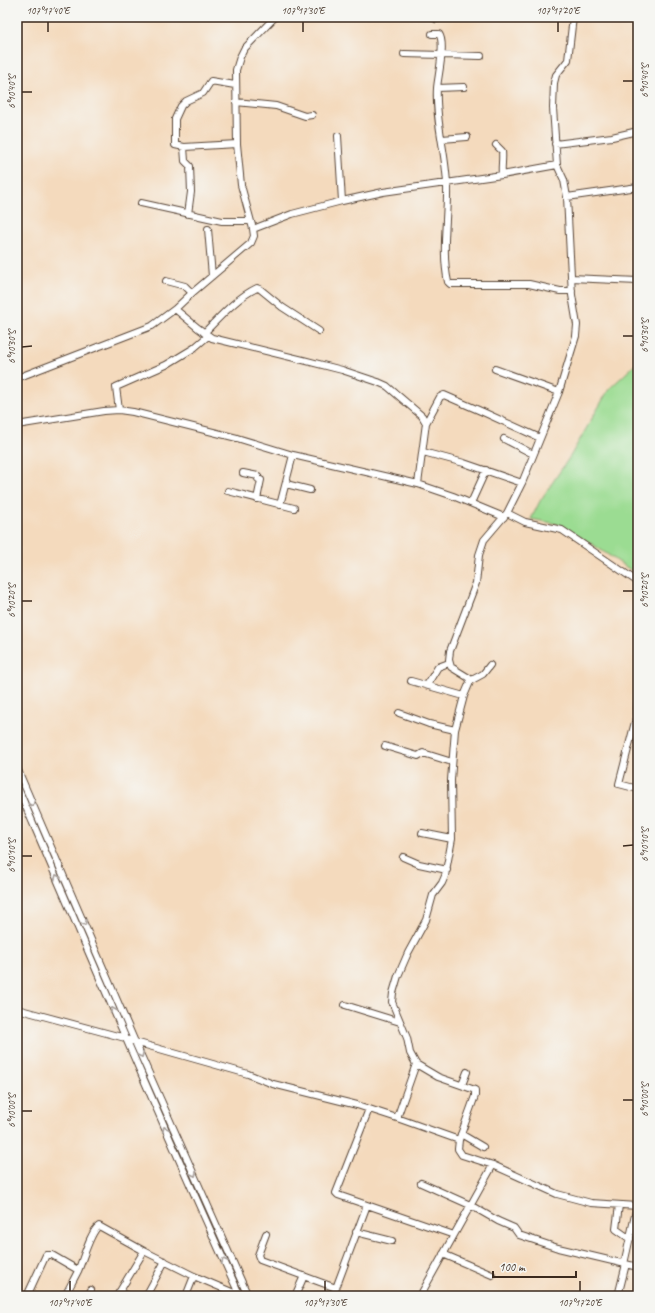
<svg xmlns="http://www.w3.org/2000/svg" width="655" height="1313" font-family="Caveat,sans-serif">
<rect width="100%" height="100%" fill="#f6f6f2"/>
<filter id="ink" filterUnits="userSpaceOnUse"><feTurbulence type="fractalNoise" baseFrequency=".025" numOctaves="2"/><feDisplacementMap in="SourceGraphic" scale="8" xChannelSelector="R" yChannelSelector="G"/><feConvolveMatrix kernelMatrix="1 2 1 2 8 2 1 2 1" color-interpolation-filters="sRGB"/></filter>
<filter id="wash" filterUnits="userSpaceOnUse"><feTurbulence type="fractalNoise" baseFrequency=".012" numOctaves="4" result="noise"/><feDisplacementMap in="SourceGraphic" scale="16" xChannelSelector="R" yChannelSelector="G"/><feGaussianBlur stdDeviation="0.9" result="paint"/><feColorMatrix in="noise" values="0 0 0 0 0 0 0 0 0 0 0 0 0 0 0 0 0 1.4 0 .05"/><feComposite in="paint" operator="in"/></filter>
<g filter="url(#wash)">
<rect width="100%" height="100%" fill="#f4dabd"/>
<path fill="#9bdc92" stroke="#6b8358" d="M638,362V575L592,544L557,524L531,519L540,501L571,455L609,389Z"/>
</g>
<g filter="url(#ink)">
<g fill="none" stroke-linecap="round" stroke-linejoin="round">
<defs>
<path id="minor" d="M638,17V18
M436,19L440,17
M432,34H439C446,43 438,76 437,88C435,120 446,153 447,185C448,217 441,250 448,282L450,284H529L560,291H572
M404,54L481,56
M437,88L464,87
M236,102L276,106L305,116L312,115
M338,136L342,201
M442,139L467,137
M555,144L612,137L638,131
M496,145L502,151C503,159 501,167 502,175
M184,147L237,144
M557,165L553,108L554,83L556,75L568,60L573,17
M567,197L638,187
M141,203L222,221H250
M188,214L191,192L190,166L185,161L184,147L175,145V119L181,106L186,101L203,93L211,81L235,85
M208,229L212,276
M253,229L241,185L237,144L236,70L240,57L244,49L275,17
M571,278L638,281
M166,281L185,286L192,293
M175,309L198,328L212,338L303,360L342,370L378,382L387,386L422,416L426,423L418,484
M204,333C220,317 236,298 257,288L260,289L282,307L319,331
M495,369L559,392
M17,378L152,326L175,309L192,293L251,243L254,236L253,229L292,214L342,201L383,192L502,175L557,165L564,180L567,197L572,295L577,325L576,336L559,392L522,483L507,513L484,540L479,555L476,583L450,651L449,660L451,667L469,678L470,682L464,696L455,730L451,780L452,839L445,876L442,883L433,895L426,920L408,953L398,976L393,993L392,1002L407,1038L410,1053L416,1064L438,1077L475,1090V1096L459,1140
M119,410L116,387L166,365L194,348L208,336
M426,423L440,397L444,395L483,412L540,438
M17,425L104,411L119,410L133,412L237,438L293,455L418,484L453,496L504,517
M504,439L533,454
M423,452L464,463L522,483
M243,473L258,476V479L261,480L257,499
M286,484L310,490
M228,491L294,508
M471,503L486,470
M280,505L293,455
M507,513L525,522L562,530L638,582
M411,681L464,696
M470,681L483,674L490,665
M427,685L438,667L449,663
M638,700L636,718L619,784L638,789
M399,713L429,724L455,730
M385,746L418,756L423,753L452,762
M17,768L135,1042L248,1296
M17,786C90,956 163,1127 240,1296
M422,833L452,839
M403,857L419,864L447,870
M345,1005L400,1022
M17,1009L125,1038L135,1042L248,1074L273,1084L357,1105L397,1118L459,1140L458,1149L462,1155L493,1165L557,1194L591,1203L638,1206
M462,1085L467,1072
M397,1118L416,1064
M461,1134L483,1147
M421,1183L470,1205L498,1221L514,1228L519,1235L558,1248L638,1267
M367,1205L338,1195L336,1193L369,1109
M619,1205L616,1229L630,1239
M356,1232L392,1241
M266,1234L258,1255L260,1260L336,1288
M443,1254L492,1275
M624,1264L637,1206
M119,1292L128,1296
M27,1296L46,1255H52L78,1270
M65,1296C69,1288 74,1279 78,1271C83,1260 90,1232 99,1226L144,1251L194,1276L241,1296
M88,1296L91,1290
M117,1296L144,1251
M146,1296L165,1261
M186,1296L194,1276
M295,1296L304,1276
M333,1296L367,1205L454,1235
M420,1296L493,1165
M618,1296L626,1264"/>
</defs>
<use href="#minor" stroke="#574436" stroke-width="8"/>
<use href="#minor" stroke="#fff" stroke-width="6"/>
</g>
<defs><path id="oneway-chevron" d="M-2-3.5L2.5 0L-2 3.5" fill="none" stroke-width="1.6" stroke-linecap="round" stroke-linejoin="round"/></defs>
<g stroke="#a79f9a">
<use href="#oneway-chevron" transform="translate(32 804) rotate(67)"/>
<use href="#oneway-chevron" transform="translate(57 877) rotate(-113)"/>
<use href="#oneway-chevron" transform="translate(84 923) rotate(67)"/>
<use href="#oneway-chevron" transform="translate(113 1010) rotate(-113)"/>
<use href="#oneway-chevron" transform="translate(141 1055) rotate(66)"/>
<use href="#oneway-chevron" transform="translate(165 1129) rotate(-114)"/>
<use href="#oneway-chevron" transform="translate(194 1174) rotate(66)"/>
<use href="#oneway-chevron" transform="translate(224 1261) rotate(-115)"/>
</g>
</g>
<path fill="none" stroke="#3b2a1e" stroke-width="1.5" d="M48,22V32M303,22V32M558,22V32M623,81H633M22,92H32M623,336H633M22,347L32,346M623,591H633M22,601H32M623,846L633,845M22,856H32M623,1100H633M22,1111H32M70,1281V1291M325,1281V1291M580,1281V1291"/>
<rect width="655" height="1313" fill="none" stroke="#f6f6f2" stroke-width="44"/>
<path d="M493 1271v6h83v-6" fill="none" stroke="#3b2a1e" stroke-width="2"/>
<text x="499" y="1271" font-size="12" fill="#3b2a1e" stroke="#f6f6f2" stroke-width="3" paint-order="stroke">100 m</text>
<rect x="22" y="22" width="611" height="1269" fill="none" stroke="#3b2a1e" stroke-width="1.5"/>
<g font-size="10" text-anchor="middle" fill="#3b2a1e">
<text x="48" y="14">107°17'40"E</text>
<text x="303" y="14">107°17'30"E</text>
<text x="558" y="14">107°17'20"E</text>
<text transform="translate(644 81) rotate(-90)" y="4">6°10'40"S</text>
<text transform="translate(11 92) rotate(-90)" y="4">6°10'40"S</text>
<text transform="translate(644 336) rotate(-90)" y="4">6°10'30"S</text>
<text transform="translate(11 347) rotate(-90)" y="4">6°10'30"S</text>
<text transform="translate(644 591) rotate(-90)" y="4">6°10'20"S</text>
<text transform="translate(11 601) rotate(-90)" y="4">6°10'20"S</text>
<text transform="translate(644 845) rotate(-90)" y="4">6°10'10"S</text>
<text transform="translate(11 856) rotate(-90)" y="4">6°10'10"S</text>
<text transform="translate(644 1100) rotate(-90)" y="4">6°10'00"S</text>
<text transform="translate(11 1111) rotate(-90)" y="4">6°10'00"S</text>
<text x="70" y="1306">107°17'40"E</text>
<text x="325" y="1306">107°17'30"E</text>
<text x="580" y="1306">107°17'20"E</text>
</g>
</svg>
